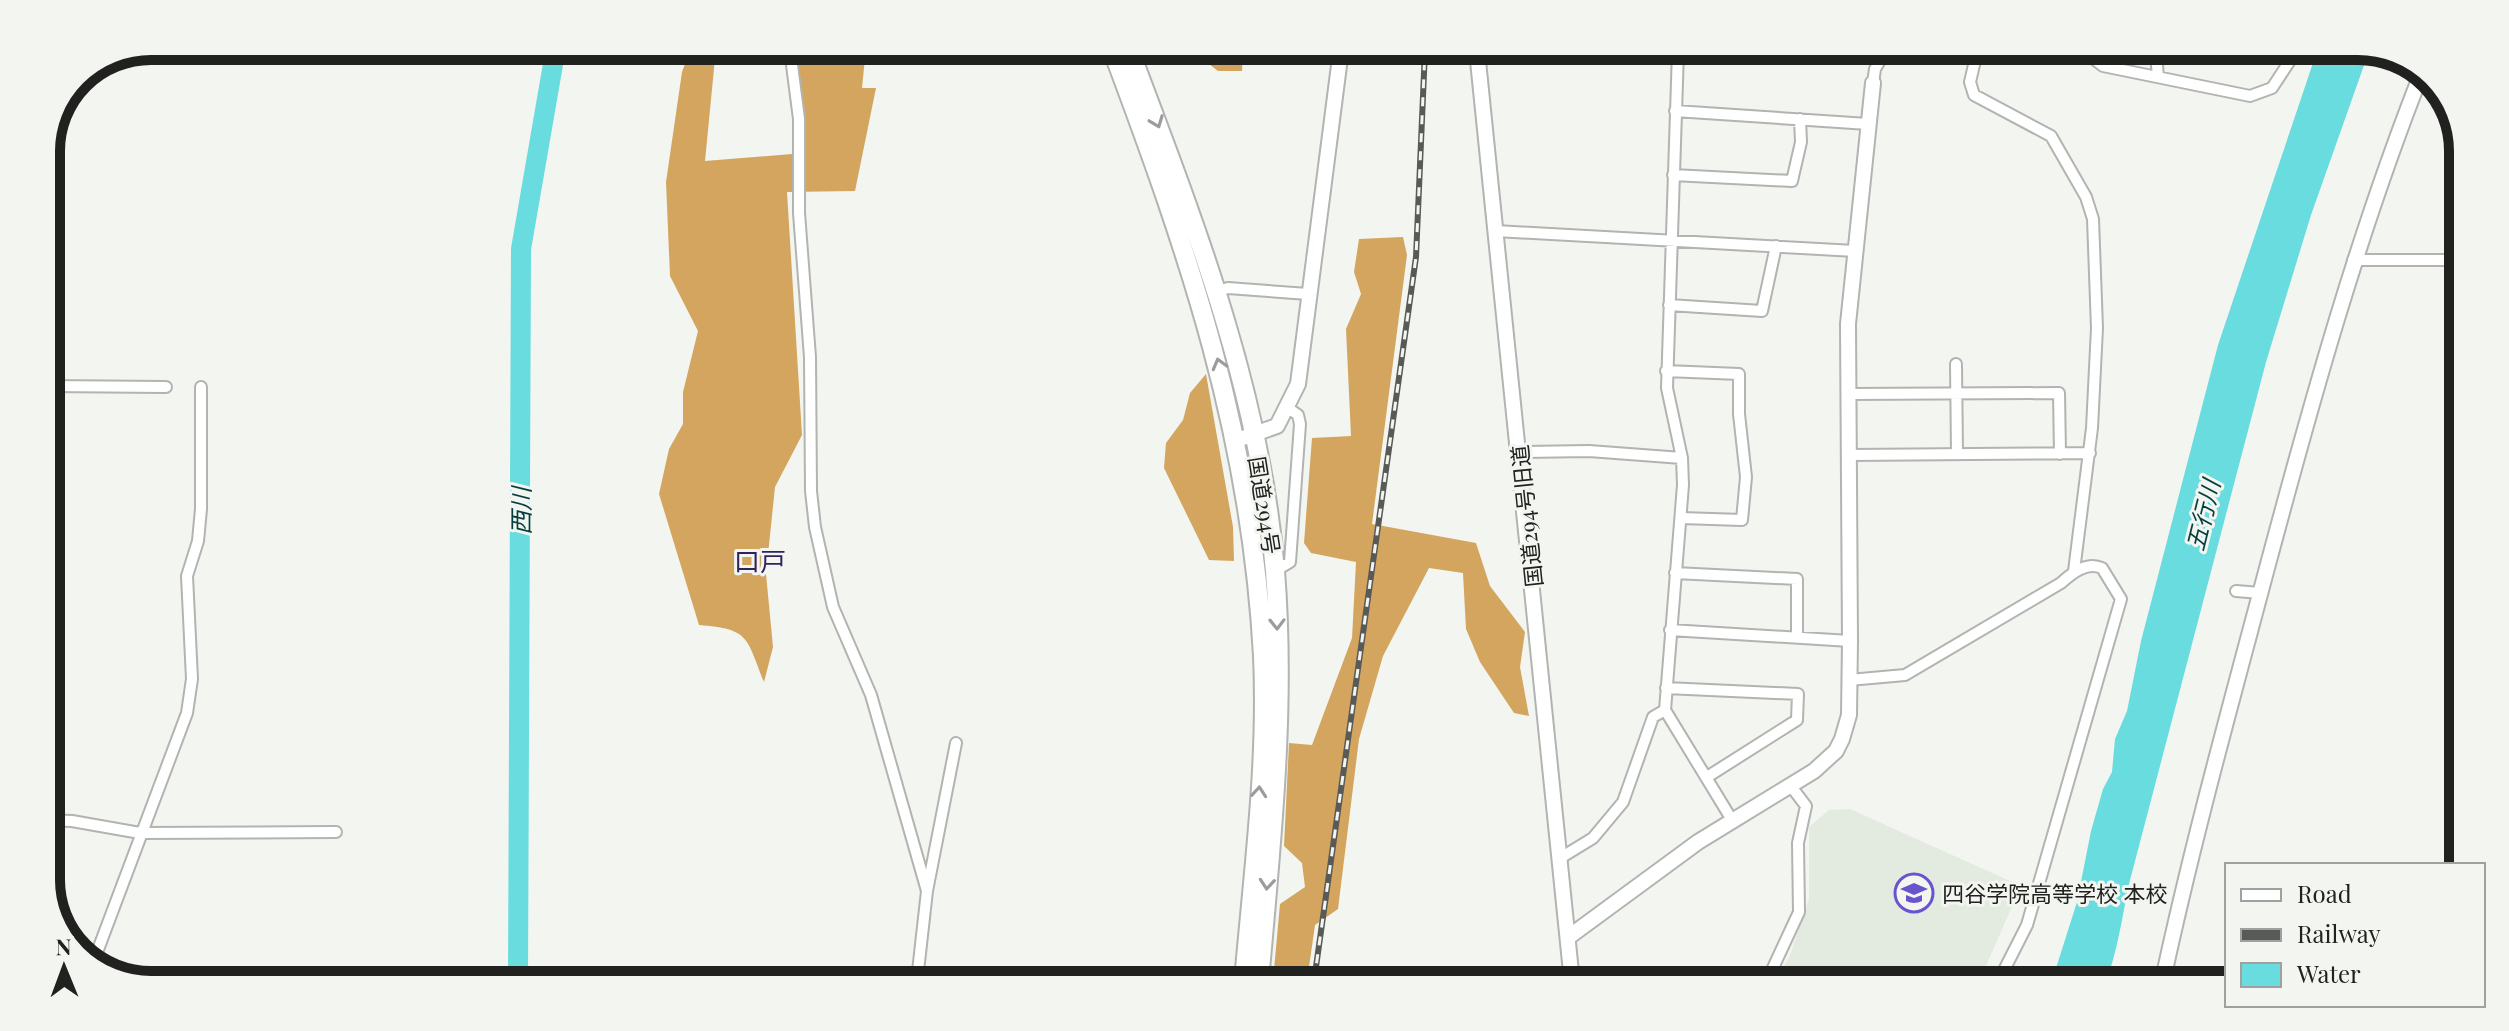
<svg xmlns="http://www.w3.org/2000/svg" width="2509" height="1031" font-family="'Playfair Display','Noto Sans JP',serif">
<rect width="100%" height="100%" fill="#f2f5f0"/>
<path fill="#e3ebe0" d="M1850,809L2021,886L1978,984L1773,983L1789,958L1809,899V827L1829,810Z"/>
<path fill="#d4a55e" d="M691,48H716L705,161L804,153L798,65L803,48H866L862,88H876L855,191L787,192L802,435L775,487L766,574L773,647L764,682C746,637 750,629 699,625L659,494L669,449L683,424V392L698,331L670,276L666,182L682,72Z
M1191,50H1243L1242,71H1218Z
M1403,237L1407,255L1372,524L1476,543L1490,586L1525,632L1520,667L1529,716L1514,713L1480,662L1466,629L1463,573L1429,568L1383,656L1359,739L1338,909L1315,925L1307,981H1273L1280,904L1305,887L1302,863L1284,846L1289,743L1312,745L1352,638L1356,562L1311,553L1304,543L1312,438L1351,436L1346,329L1361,294L1354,272L1359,239Z
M1206,374L1233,527L1234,561L1209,560L1164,468L1166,443L1183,420L1190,393Z"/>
<path fill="#68dcde" d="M2316,54H2368L2311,215L2266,362L2129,884C2122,918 2117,954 2105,984H2051L2077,902L2091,831L2103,789L2112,772L2115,739L2127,711L2141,641L2218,345Z"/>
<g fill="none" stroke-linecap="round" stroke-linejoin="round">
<path stroke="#68dcde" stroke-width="20" d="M518,979L521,249L556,47"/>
<defs>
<path id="street" d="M797,48L792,65L799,119V213L810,357L811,491L815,527L833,607L871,695L927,891
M1678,51L1667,388L1682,458L1683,485L1665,710L1732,820
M1832,52L1868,54L1880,60
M1977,52L1970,82L1974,95L2051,136L2086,197L2093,219L2097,328L2092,428L2074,571
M2086,53L2103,66L2250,96L2272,88L2295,53
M2156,53L2158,77
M1873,83L1875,69L1885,52
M1675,111L1868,124
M1673,175L1792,181L1801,142L1800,119
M1496,231L1855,251
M2353,260H2462
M1218,291L1228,288L1308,294
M1669,305L1762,311L1776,246
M1956,364L1957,454
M1666,371L1739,374V414L1746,477L1742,520L1681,518
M46,386L166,387
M1850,394L2059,393L2060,454
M1519,452L1589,451L1682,458
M1850,455L2090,453
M1275,571L1290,562L1300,424L1298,415L1288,408
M1675,573L1797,579V638
M2236,591L2260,593
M1670,630L1850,641
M1849,680L1905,675L2061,583C2072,573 2087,561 2102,568L2121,599L2027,925L1997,984
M1666,688L1798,694L1797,720L1707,777
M46,820L72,821L140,833L336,832
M1562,857L1593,838L1623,802L1653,717L1665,710
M93,963L187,713L192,679L187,576L198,541L201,509V387
M917,980L927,891L956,743
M1766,983L1799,912L1798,843L1806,806L1790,785"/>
<path id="secondary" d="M1477,51L1572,982
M1237,440L1277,426L1298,384L1341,50
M1570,936L1698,842L1814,771L1836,751L1842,739L1849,715L1850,641L1848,324L1873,83
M2162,984C2192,844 2230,707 2267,568C2312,400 2358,234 2422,72"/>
<path id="highway" d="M1112,49C1189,254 1251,434 1263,656C1268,764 1253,874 1244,981
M1129,49C1193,219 1260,388 1275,571C1286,708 1271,845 1259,981"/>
</defs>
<use href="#street" stroke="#b1b4b0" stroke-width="14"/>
<use href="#secondary" stroke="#b1b4b0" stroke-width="18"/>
<use href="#highway" stroke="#b1b4b0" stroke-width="22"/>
<use href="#street" stroke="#fff" stroke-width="10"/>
<use href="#secondary" stroke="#fff" stroke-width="14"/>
<use href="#highway" stroke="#fff" stroke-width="18"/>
<defs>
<path id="rail" d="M1314,981L1416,257L1425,50"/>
</defs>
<use href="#rail" stroke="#585a57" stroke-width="6"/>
<use href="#rail" stroke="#f2f5f0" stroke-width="3" stroke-dasharray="9" stroke-linecap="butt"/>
</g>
<defs><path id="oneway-chevron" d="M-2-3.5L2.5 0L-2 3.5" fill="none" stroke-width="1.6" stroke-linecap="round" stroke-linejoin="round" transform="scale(2)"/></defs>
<g stroke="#9b9c9b">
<use href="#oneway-chevron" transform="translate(1157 122) rotate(69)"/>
<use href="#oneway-chevron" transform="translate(1219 364) rotate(-105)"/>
<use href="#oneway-chevron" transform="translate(1277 624) rotate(89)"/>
<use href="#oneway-chevron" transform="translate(1259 792) rotate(-85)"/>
<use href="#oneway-chevron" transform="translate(1267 884) rotate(95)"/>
</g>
<defs>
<symbol id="school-ring" viewBox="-11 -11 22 22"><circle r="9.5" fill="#f2f5f0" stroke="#6a54ce" stroke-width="1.5"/><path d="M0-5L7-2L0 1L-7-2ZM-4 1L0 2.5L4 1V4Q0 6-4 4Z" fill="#6a54ce"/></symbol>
</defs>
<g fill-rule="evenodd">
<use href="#school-ring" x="1892" y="871" width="44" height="44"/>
</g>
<g text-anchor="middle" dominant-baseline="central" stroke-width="6" stroke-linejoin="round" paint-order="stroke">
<g font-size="22" fill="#212220" stroke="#f2f5f0">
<text transform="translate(1265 505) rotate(81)">国道294号</text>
<text transform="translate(1526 516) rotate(-96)">国道294号旧道</text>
</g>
<g font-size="22" fill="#212220" stroke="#f2f5f0" text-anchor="start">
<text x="1942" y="893">四谷学院高等学校 本校</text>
</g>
<g font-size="24" font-style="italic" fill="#053e3f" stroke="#f2f5f0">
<text transform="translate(520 511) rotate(-90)">西川</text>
<text transform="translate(2202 515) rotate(-76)">五行川</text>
</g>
<g font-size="26" fill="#2e235e" stroke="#f2f5f0">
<text x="760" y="560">口戸</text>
</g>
</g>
<path d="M0 0H2509V1031H0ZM151 60H2358A91 91 0 0 1 2449 151V880A91 91 0 0 1 2358 971H151A91 91 0 0 1 60 880V151A91 91 0 0 1 151 60Z" fill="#f2f5f0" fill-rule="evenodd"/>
<path fill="none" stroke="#212220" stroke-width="10" d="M151 60H2358A91 91 0 0 1 2449 151V880A91 91 0 0 1 2358 971H151A91 91 0 0 1 60 880V151A91 91 0 0 1 151 60Z"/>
<rect x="2225" y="863" width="260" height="144" fill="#f2f5f0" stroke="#9ea19d" stroke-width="2"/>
<rect x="2241" y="889" width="40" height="12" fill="#ffffff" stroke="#9ea19d" stroke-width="2"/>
<text x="2297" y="903" font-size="24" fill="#212220">Road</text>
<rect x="2241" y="929" width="40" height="12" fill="#585a57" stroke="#9ea19d" stroke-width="2"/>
<text x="2297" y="943" font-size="24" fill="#212220">Railway</text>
<rect x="2241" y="963" width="40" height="24" fill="#68dcde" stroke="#9ea19d" stroke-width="2"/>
<text x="2297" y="983" font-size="24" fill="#212220">Water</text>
<g transform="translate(64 967) rotate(359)" stroke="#f2f5f0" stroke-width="6" paint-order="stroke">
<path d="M0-6L14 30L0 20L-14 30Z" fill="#212220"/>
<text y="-12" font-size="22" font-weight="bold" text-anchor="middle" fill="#212220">N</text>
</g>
</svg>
